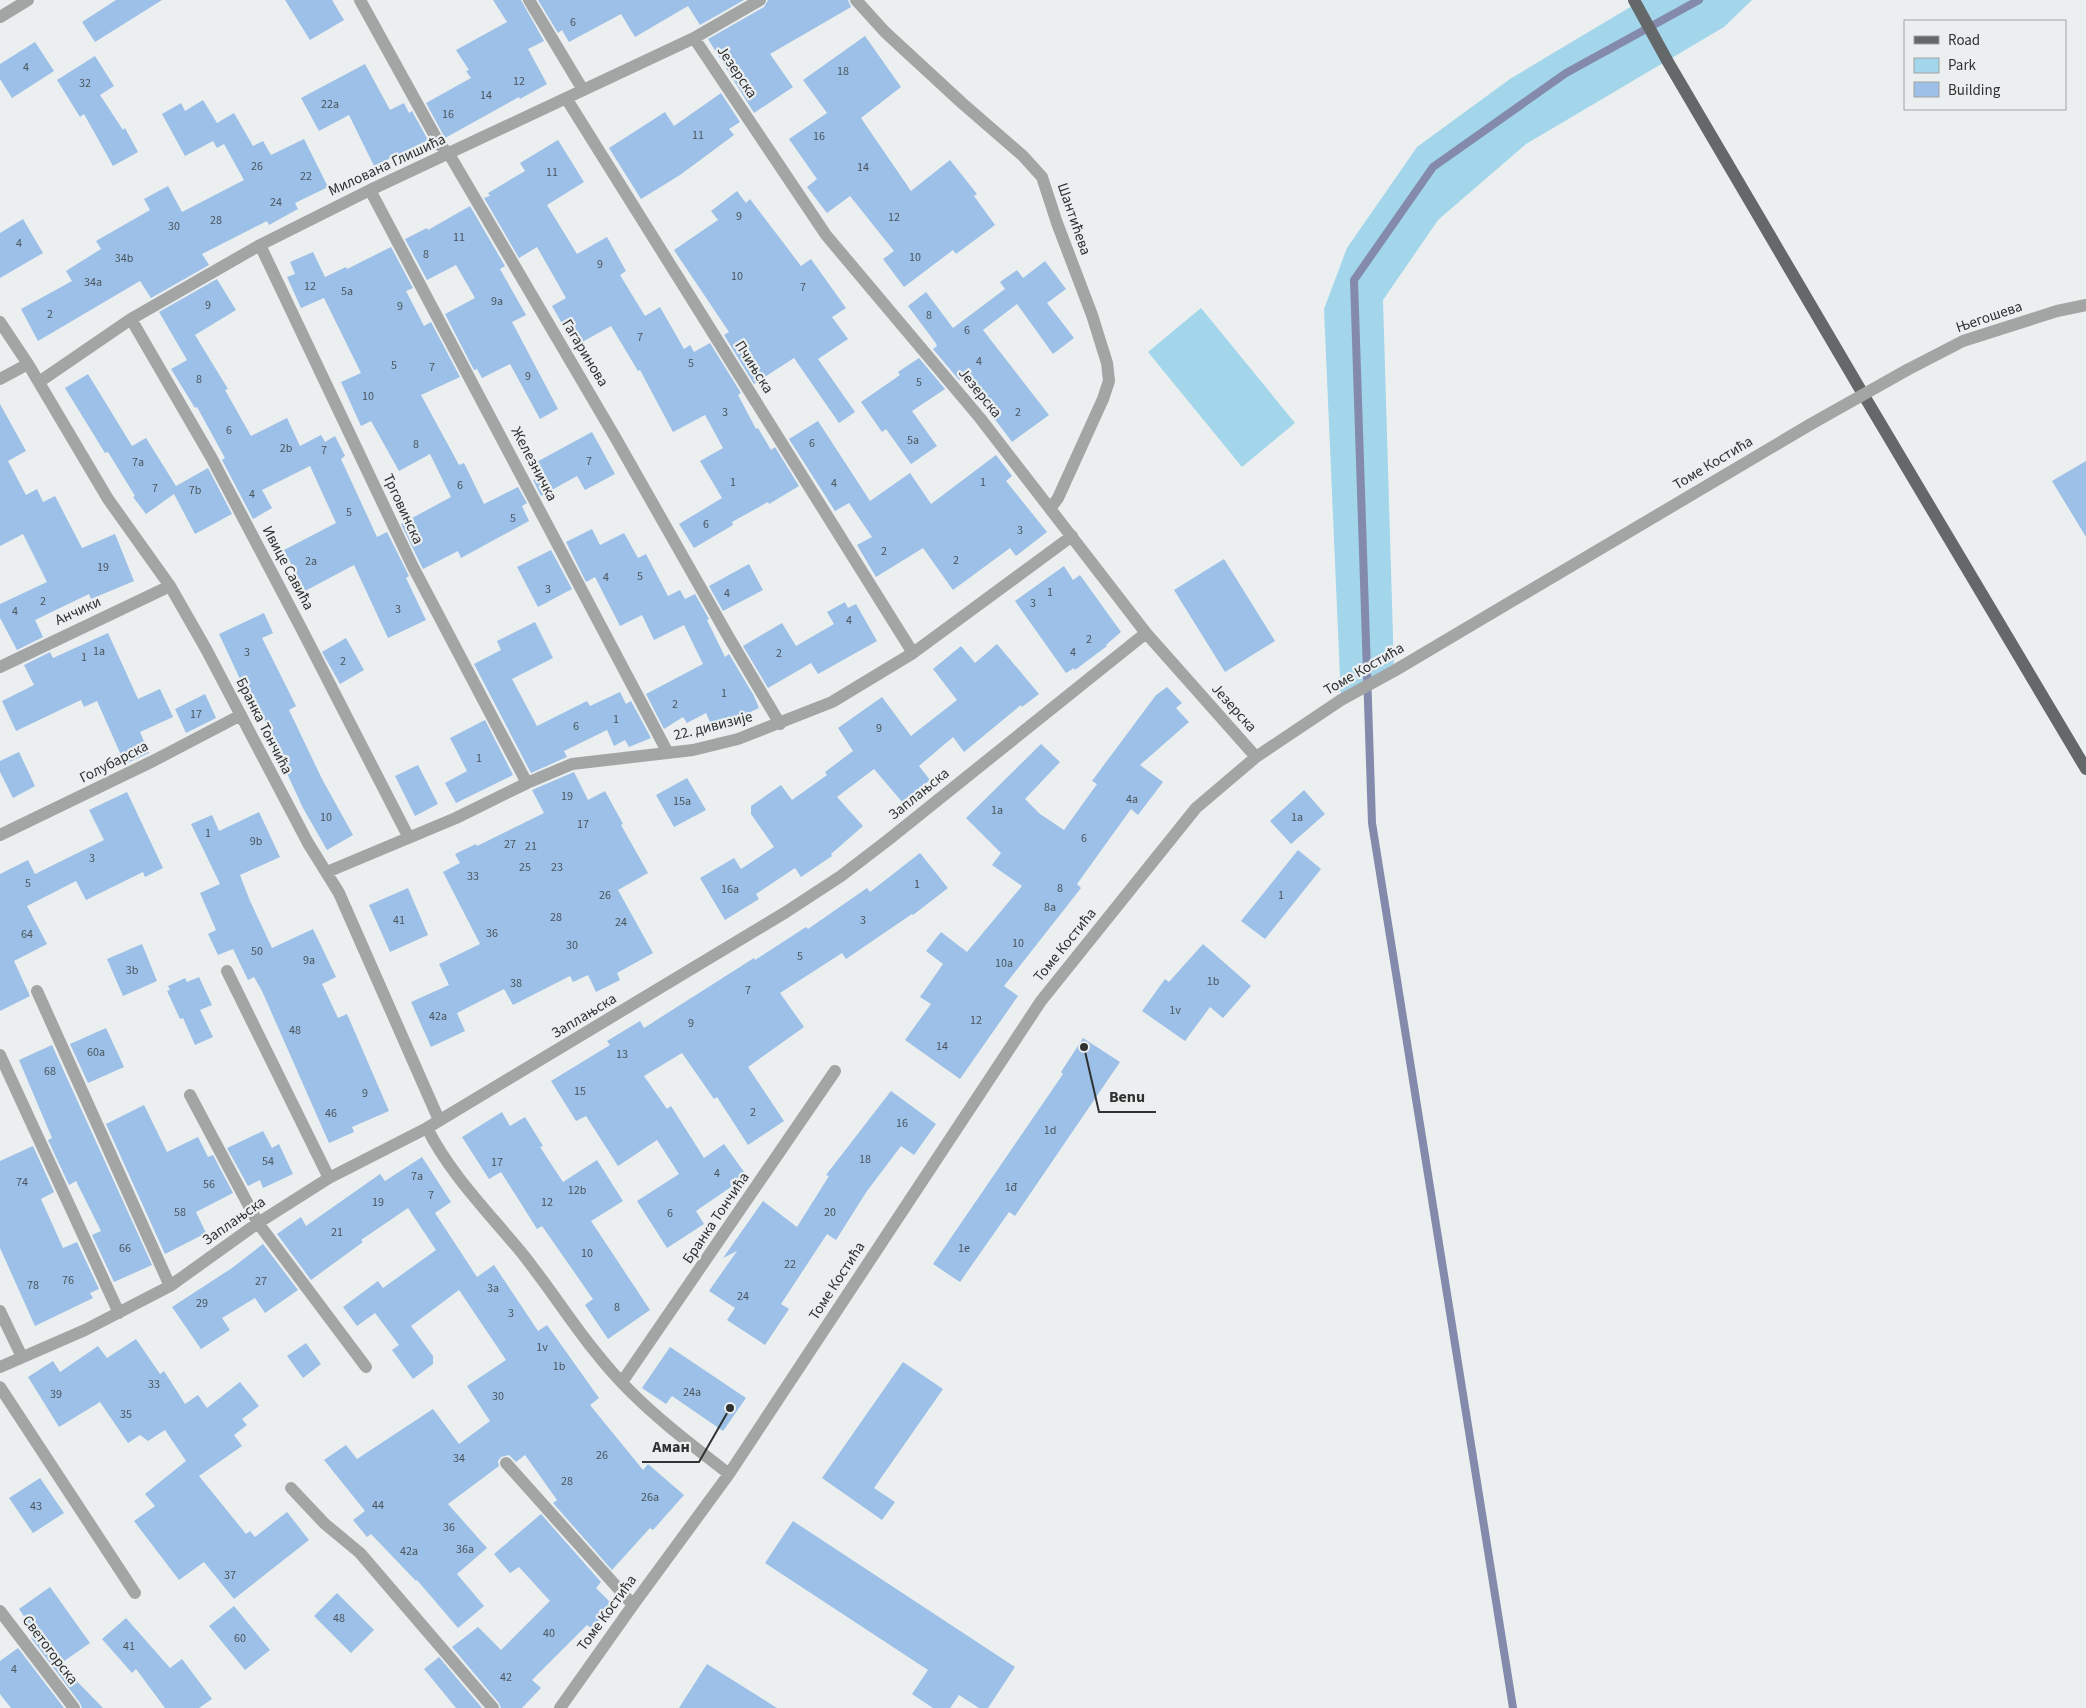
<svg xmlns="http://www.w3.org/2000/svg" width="2086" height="1708" font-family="'Source Sans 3',sans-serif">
<rect width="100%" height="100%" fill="#ebeff0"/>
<path fill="#a3d5eb" d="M1642,0H1752L1724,27L1526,144L1438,220L1383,300L1394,671L1341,700L1324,309L1347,248L1417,147L1510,79Z
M1201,308L1295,423L1242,467L1148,352Z"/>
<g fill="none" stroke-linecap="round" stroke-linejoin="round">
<path stroke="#838aab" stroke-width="8" d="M1513,1708L1372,823L1354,280L1433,167L1566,73L1699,0"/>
</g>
<path fill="#9cc0e7" d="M116,0H162L95,42L82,22Z
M285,0H332L344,20L310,40Z
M493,0H521L544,41L528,49L547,84L520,99L519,97L445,138L426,103L471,78L466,71L469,70L456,50L507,22Z
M538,0H744L700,25L688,6L635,37L621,14L569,42L562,30L558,33Z
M768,0H848L851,7L770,54L793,87L754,113L708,39L764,7Z
M865,36L901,87L861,118L911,191L950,160L977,194L974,196L995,225L956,254L953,250L904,287L883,259L894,251L850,196L827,213L807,187L817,179L789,139L827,113L803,80Z
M35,42L54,71L12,98L0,79V64Z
M95,56L114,86L100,95L123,130L125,128L138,152L113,166L84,114L80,117L57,80Z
M365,64L390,110L404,103L409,113L412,111L428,140L374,166L349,115L319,131L301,98Z
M721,93L740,122L729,129L734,135L680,175L641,199L609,148L665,112L674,126Z
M203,100L217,123L234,113L253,146L263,141L271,155L304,139L328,187L295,203L298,209L269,225L267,221L202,254L209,265L151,298L140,281L38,341L21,309L72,281L66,271L101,249L96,241L150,210L144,199L168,186L182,212L244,180L224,144L217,148L213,141L185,156L162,114L181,103L185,111Z
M558,140L584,182L547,205L577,254L607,237L626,271L620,275L645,316L660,307L684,349L690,345L694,352L710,343L741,393L738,395L756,429L758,428L771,450L775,447L799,486L769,504L768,502L732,522L733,525L694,548L679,524L722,498L700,461L723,448L705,415L673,432L640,370L638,371L611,326L575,346L552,306L566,298L537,247L519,258L484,198L490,196L488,193L525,171L520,163Z
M737,191L746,203L750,199L801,266L811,259L846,308L832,317L848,339L818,359L855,412L839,423L794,358L754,384L724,335L729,332L674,250L718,220L711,211Z
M470,206L505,266L500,269L526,315L512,322L558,409L540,419L510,364L482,378L477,369L474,370L445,314L475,298L456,265L427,280L405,239L427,228L428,230Z
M23,219L43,253L0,278V233Z
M391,247L413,288L406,291L424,326L431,322L460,377L421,395L459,465L464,463L484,504L518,487L527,503L522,506L529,521L461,558L458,551L423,569L401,524L451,497L430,454L399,471L371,421L361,426L341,382L361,373L324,298L301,308L287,277L295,274L290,262L313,252L325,277L346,267L347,269Z
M1045,261L1066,289L1047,303L1074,338L1053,354L1017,304L983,330L1049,415L1012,442L963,377L959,380L933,349L937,346L935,342L908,306L926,292L953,328L1005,289L1000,282L1017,270L1023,278Z
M217,279L236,310L195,335L228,389L225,390L251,436L287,418L300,446L321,435L325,442L335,436L345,456L341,459L377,537L387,532L409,576L406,578L426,620L388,638L354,565L305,591L284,550L336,523L310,466L262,490L272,508L253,519L222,460L225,458L197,407L195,408L171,369L187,360L159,312Z
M919,358L945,389L912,411L937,446L911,464L886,429L882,432L861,402L900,375L898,372Z
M88,374L132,446L146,438L176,486L208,468L232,514L195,534L174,494L146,514L133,497L135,496L108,452L105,453L65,388Z
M0,404L26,451L8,461L26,495L37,489L43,502L55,496L82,548L115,534L134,581L91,599L89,594L35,620L43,637L17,650L0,618V604L47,582L23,534L0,546Z
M818,421L870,501L910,473L931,504L996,455L1012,476L1006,481L1047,532L1016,556L1010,548L953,590L923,548L876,577L857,545L872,537L849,503L835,511L789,439Z
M592,432L615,474L585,490L577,476L541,496L533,480L538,478L531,465Z
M2086,461V537L2052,481Z
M592,529L600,545L624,533L638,558L646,554L668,596L680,590L685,599L695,594L709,619L707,620L725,657L729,654L754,696L759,708L713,729L706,713L687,723L683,717L664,729L646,694L703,664L684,625L654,640L642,615L620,626L595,577L586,582L566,542Z
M551,550L572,589L538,607L517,567Z
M1224,559L1275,641L1225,672L1174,590Z
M749,564L763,590L723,611L709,586Z
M1064,566L1073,580L1080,575L1121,632L1106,645L1107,646L1075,670L1074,668L1066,673L1015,601Z
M845,602L848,608L856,604L877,641L818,674L811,663L768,688L743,646L782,623L796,646L834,624L827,612Z
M264,613L273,633L262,638L296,706L289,710L322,779L353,835L327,850L303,808L278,754L280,753L244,677L240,679L219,634Z
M535,622L553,658L512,679L537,726L587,701L590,706L620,692L626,704L631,701L651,738L629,747L625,740L614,746L607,730L564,751L567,757L531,773L474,664L501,650L497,641Z
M108,633L138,699L160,689L173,717L140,732L149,753L125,764L97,701L84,707L81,700L16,731L2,701L34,685L24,665L50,652L53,658Z
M346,638L364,670L340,684L322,652Z
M997,644L1039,694L1022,707L1021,705L964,752L953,737L919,766L930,780L903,803L874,769L837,797L863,826L831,854L832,856L801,877L795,868L756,894L759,899L725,920L700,878L734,858L741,869L774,847L751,814V806L781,785L792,800L827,775L825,772L853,751L838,728L882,697L911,736L957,700L933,669L961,646L975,663Z
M1167,687L1182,703L1176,708L1189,722L1140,765L1163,782L1138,815L1131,809L1077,884L1081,888L1004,986L1018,996L960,1079L905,1040L931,1004L920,997L943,964L926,951L941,932L967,952L1022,886L992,865L1001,853L966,818L1041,744L1060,762L1025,799L1040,814L1064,830L1097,784L1092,781L1156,695Z
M205,694L216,718L186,733L175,709Z
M485,720L513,775L456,803L445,783L467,771L450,738Z
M19,752L35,786L13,798L0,772V761Z
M418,765L438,804L415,816L395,776Z
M574,772L588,800L605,791L623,824L621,825L648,873L618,890L653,953L617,973L620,980L596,992L588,975L573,982L570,976L513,1005L504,989L457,1013L465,1031L431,1047L411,1002L449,985L439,964L480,944L443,872L460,863L455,854L476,844L477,846L544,813L532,790Z
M687,778L706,810L674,827L656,795Z
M1304,790L1325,814L1291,844L1270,821Z
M127,792L163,868L145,877L143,872L86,900L76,881L27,906L47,944L14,961L30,996L0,1011V874L28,860L35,874L104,840L89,810Z
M259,812L280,857L240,875L250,901L272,948L313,929L336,977L322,984L338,1018L347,1014L389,1111L352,1127L354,1132L329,1143L262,991L254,977L248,980L233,949L218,955L208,934L216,930L200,893L220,884L191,824L212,815L219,831Z
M1298,850L1321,869L1265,939L1241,921Z
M920,853L948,888L913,915L912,914L846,959L842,953L780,993L804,1027L748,1067L784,1121L748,1145L717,1097L714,1099L682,1053L644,1076L667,1109L671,1106L704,1158L724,1144L747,1176L696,1211L704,1224L667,1248L637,1201L679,1174L657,1140L618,1166L586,1116L576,1121L551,1081L610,1045L607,1041L640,1021L644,1028L754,958L755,960L806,927L808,929L867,888L870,892Z
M408,888L428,935L390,952L369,905Z
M142,944L157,981L123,996L107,959Z
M1203,944L1251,986L1223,1018L1210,1007L1185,1041L1142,1011L1165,979L1169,982Z
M199,977L212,1005L200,1010L213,1037L195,1045L183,1018L180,1019L167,991L170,990L168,986L185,978L187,982Z
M106,1028L124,1067L88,1083L70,1044Z
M1083,1038L1120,1062L1015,1216L1009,1212L960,1282L933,1264L1063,1074L1061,1072Z
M52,1045L152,1265L114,1282L92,1235L101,1231L76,1181L69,1185L48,1140L52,1138L19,1060Z
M891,1091L936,1124L914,1155L901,1146L867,1191L836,1240L827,1234L781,1304L789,1309L765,1345L727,1320L735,1308L709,1291L737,1251L723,1258L763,1201L797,1227L829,1176L826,1175Z
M144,1105L167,1152L198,1137L208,1157L213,1155L233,1193L196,1212L206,1233L165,1254L106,1124Z
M502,1112L510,1126L525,1117L543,1146L540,1147L563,1182L597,1160L623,1201L591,1221L650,1310L608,1339L585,1305L593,1299L542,1226L537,1229L501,1172L489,1179L462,1137Z
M263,1131L272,1148L279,1144L293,1174L263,1188L260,1180L248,1186L227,1148Z
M33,1146L54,1192L41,1199L63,1248L77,1242L99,1289L90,1293L93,1298L35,1326L0,1248V1161Z
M422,1157L451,1202L435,1213L477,1277L494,1265L538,1331L547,1325L599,1398L590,1405L643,1470L648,1464L684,1495L653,1530L650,1528L612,1570L553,1503L557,1500L525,1455L516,1462L509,1455L501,1457L498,1461L499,1466L448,1504L487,1548L457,1574L484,1606L458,1628L417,1580L416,1581L371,1534L367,1537L353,1520L365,1511L324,1460L346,1445L357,1459L433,1409L459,1444L490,1421L467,1386L506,1360L459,1290L411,1326L433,1356V1364L413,1379L392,1350L399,1345L375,1313L357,1326L343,1307L378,1281L383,1288L436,1250L408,1208L361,1240L363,1242L311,1280L277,1234L301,1217L306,1226L380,1174L385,1181Z
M263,1244L298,1290L265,1313L255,1298L222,1318L230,1330L201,1349L172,1307L232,1268Z
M136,1339L160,1374L164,1371L185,1404L198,1395L207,1408L240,1382L259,1406L242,1419L247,1425L234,1435L242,1446L199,1476L246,1534L250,1531L255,1537L287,1512L309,1540L234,1599L204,1562L179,1580L134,1521L155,1506L145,1494L186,1461L165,1430L148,1441L140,1435L128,1443L100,1402L59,1427L28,1377L53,1361L60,1372L98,1346L107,1358Z
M306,1343L321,1364L303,1378L287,1356Z
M670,1347L746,1398L723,1431L672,1396L666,1404L642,1388Z
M903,1362L943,1389L874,1488L895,1502L882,1520L822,1478Z
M40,1478L64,1513L33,1533L9,1498Z
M541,1514L601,1582L596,1588L614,1606L591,1628L587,1625L532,1680L541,1688L522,1708H501L499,1703L452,1647L478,1627L501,1650L550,1601L519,1567L510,1573L494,1554Z
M793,1521L1015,1667L988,1708H979L959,1695L950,1708H933L912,1694L928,1670L765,1563Z
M50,1587L90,1643L60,1664L103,1708H82L80,1703L31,1638L36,1634L19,1609Z
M337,1593L374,1630L351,1653L314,1616Z
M234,1606L270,1650L245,1670L209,1626Z
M126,1618L170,1668L182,1659L212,1699L199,1708H165L136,1669L132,1673L102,1639Z
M18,1648L64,1708H11L0,1694V1661Z
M439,1657L482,1708H456L424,1669Z
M707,1664L777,1708H679Z"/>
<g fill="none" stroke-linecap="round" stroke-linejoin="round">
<path stroke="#a3a4a4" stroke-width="12" d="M360,0L440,145L449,154L615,437L728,636L780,724
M529,0L583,90
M856,0L885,32L962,103L1023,156L1042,177L1057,223L1092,315L1107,363L1109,381L1103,399L1058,498L1050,509
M0,17L28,0
M694,38L826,235L980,418L1146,633L1256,757
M566,98L913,653
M370,190L668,753
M260,245L412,565L527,783
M131,319L211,457L300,626L408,836
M0,322L28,364L108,499L170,586L206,649L308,843L339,893L439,1120
M1907,370L1963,341L2057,311L2086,305
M0,379L28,364
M39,382L131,319L260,245L370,190L694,38L760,0
M0,667L170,586
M0,835L153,761L241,715
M327,872L456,818L527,783L572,764L693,750L738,739L832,702L913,653L1072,536
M227,971L329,1178
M37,991L170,1286
M0,1055L119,1313
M190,1095L258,1223L366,1367
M427,1128C450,1174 488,1212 521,1252C558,1298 588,1350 631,1392C661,1422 696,1448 729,1474
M0,1311L22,1357
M0,1367L85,1330L170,1286L258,1223L329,1178L427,1128L786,912L841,876L888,840L1146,633
M622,1382L835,1071
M0,1387L135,1593
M506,1463L633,1605
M291,1488L325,1524L360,1553L493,1708
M0,1611L74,1708
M560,1708L633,1605L729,1474L1041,1001L1196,808L1256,757L1341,700L1394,671L1811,424"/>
<path stroke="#656868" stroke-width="12" d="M1634,0L1668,62L1863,394L2086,769"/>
<path stroke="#a3a4a4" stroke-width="12" d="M1811,424L1907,370"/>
</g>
<g text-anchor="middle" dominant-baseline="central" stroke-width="4.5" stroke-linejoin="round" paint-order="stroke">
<g font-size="12" fill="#4b565f">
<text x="573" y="22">6</text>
<text x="26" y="67">4</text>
<text x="843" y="71">18</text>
<text x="519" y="81">12</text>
<text x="85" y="83">32</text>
<text x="486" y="95">14</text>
<text x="330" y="104">22a</text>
<text x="448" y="114">16</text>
<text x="698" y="135">11</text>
<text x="819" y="136">16</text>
<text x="257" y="166">26</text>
<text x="863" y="167">14</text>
<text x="552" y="172">11</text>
<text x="306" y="176">22</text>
<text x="276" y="202">24</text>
<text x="739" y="216">9</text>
<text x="894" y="217">12</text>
<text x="216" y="220">28</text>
<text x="174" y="226">30</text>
<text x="459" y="237">11</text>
<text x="19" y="243">4</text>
<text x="426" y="254">8</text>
<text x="915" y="257">10</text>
<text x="124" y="258">34b</text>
<text x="600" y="264">9</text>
<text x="737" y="276">10</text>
<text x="93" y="282">34a</text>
<text x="310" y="286">12</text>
<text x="803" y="287">7</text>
<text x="347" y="291">5a</text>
<text x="497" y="301">9a</text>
<text x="208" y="305">9</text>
<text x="400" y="306">9</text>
<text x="50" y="314">2</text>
<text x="929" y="315">8</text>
<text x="967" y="330">6</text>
<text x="640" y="337">7</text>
<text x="979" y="361">4</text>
<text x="691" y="363">5</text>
<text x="394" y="365">5</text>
<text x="432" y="367">7</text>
<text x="528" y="376">9</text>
<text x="199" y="379">8</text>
<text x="919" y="382">5</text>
<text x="368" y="396">10</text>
<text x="725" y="412">3</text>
<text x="1018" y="412">2</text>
<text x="229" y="430">6</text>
<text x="913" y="440">5a</text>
<text x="812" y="443">6</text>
<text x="416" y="444">8</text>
<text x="286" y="448">2b</text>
<text x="324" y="450">7</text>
<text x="589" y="461">7</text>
<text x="138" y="462">7a</text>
<text x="733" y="482">1</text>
<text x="983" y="482">1</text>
<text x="834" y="483">4</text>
<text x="460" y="485">6</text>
<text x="155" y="488">7</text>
<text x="195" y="490">7b</text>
<text x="252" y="494">4</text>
<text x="349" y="512">5</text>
<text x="513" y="518">5</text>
<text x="706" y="524">6</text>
<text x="1020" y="530">3</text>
<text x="884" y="551">2</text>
<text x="956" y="560">2</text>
<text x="311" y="561">2a</text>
<text x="103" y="567">19</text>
<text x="640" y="576">5</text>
<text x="606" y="577">4</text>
<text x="548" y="589">3</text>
<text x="1050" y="592">1</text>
<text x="727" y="593">4</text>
<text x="43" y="601">2</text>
<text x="1033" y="603">3</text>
<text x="398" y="609">3</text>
<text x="15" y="611">4</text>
<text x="849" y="620">4</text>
<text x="1089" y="639">2</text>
<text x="99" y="651">1a</text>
<text x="247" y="652">3</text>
<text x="1073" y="652">4</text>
<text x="779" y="653">2</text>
<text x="84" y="657">1</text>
<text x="343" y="661">2</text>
<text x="724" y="693">1</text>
<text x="675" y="704">2</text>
<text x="196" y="714">17</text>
<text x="616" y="719">1</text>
<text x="576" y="726">6</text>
<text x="879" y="728">9</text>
<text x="479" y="758">1</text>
<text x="567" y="796">19</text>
<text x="1132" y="799">4a</text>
<text x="682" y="801">15a</text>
<text x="997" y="810">1a</text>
<text x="326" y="817">10</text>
<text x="1297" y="817">1a</text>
<text x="583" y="824">17</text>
<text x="208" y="833">1</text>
<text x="1084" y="838">6</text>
<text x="256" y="841">9b</text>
<text x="510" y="844">27</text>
<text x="531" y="846">21</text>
<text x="92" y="858">3</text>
<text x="525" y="867">25</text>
<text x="557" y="867">23</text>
<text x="473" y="876">33</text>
<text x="28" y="883">5</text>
<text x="917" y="884">1</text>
<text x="1060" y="888">8</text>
<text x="730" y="889">16a</text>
<text x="605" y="895">26</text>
<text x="1281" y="895">1</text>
<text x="1050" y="907">8a</text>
<text x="556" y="917">28</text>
<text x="399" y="920">41</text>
<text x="863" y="920">3</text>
<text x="621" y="922">24</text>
<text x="492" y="933">36</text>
<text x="27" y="934">64</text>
<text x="1018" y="943">10</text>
<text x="572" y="945">30</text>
<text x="257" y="951">50</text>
<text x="800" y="956">5</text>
<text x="309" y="960">9a</text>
<text x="1004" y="963">10a</text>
<text x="132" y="970">3b</text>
<text x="1213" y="981">1b</text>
<text x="516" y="983">38</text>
<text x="748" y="990">7</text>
<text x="1175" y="1010">1v</text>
<text x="438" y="1016">42a</text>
<text x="976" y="1020">12</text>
<text x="691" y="1023">9</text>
<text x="295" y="1030">48</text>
<text x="942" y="1046">14</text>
<text x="96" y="1052">60a</text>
<text x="622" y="1054">13</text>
<text x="50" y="1071">68</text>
<text x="580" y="1091">15</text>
<text x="365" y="1093">9</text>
<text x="753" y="1112">2</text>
<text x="331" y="1113">46</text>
<text x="902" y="1123">16</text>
<text x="1050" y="1130">1d</text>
<text x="865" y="1159">18</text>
<text x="268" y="1161">54</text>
<text x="497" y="1162">17</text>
<text x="717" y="1173">4</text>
<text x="417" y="1176">7a</text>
<text x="22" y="1182">74</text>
<text x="209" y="1184">56</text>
<text x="1011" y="1187">1đ</text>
<text x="577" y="1190">12b</text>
<text x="431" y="1195">7</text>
<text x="378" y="1202">19</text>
<text x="547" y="1202">12</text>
<text x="180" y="1212">58</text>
<text x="830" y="1212">20</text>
<text x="670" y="1213">6</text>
<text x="337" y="1232">21</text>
<text x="125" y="1248">66</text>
<text x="964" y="1248">1e</text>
<text x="587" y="1253">10</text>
<text x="790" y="1264">22</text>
<text x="68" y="1280">76</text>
<text x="261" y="1281">27</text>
<text x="33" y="1285">78</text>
<text x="493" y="1288">3a</text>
<text x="743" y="1296">24</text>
<text x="202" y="1303">29</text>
<text x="617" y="1307">8</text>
<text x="511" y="1313">3</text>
<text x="542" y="1347">1v</text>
<text x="559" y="1366">1b</text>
<text x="154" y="1384">33</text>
<text x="692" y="1392">24a</text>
<text x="56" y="1394">39</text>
<text x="498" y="1396">30</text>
<text x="126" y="1414">35</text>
<text x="602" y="1455">26</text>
<text x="459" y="1458">34</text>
<text x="567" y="1481">28</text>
<text x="650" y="1497">26a</text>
<text x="378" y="1505">44</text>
<text x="36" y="1506">43</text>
<text x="449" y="1527">36</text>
<text x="465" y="1549">36a</text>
<text x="409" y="1551">42a</text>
<text x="230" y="1575">37</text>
<text x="339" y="1618">48</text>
<text x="549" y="1633">40</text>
<text x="240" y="1638">60</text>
<text x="129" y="1646">41</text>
<text x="14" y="1669">4</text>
<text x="506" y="1677">42</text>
</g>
<g font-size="15" fill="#303232" stroke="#ebeff0">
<text transform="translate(737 72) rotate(56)">Језерска</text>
<text transform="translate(387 165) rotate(-25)">Милована Глишића</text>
<text transform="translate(1074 219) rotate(71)">Шантићева</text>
<text transform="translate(1989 317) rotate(-19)">Његошева</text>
<text transform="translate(585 353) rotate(59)">Гагаринова</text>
<text transform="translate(754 367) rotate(58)">Пчињска</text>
<text transform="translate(980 393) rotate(51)">Језерска</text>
<text transform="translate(1713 463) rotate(-31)">Томе Костића</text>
<text transform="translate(534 464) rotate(62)">Железничка</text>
<text transform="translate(403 509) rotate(65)">Трговинска</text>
<text transform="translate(288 568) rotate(62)">Ивице Савића</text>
<text transform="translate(78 611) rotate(-25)">Анчики</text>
<text transform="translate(1364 669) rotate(-30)">Томе Костића</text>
<text transform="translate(1234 708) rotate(48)">Језерска</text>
<text transform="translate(264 726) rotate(63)">Бранка Тончића</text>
<text transform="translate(713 726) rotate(-14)">22. дивизије</text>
<text transform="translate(114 762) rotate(-27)">Голубарска</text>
<text transform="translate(919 794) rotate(-39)">Заплањска</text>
<text transform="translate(1065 945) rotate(-51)">Томе Костића</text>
<text transform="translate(584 1016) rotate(-31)">Заплањска</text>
<text transform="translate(716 1218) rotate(-56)">Бранка Тончића</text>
<text transform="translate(234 1221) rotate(-35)">Заплањска</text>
<text transform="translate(837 1281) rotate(-57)">Томе Костића</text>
<text transform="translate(607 1613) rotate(-54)">Томе Костића</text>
<text transform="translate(50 1650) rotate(53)">Светогорска</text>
</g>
</g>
<path fill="none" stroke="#303232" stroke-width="2" d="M1084 1047L1099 1112H1156M730 1408L699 1462H642"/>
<g fill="#303232" stroke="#ebeff0" stroke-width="2">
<circle cx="1084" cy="1047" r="5"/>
<circle cx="730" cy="1408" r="5"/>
</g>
<g font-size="16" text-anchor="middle" font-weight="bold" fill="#303232" stroke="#ebeff0" stroke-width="4.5" stroke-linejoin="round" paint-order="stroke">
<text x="1127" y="1102">Benu</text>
<text x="671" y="1452">Аман</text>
</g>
<rect x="1904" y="20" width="162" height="90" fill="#ebeff0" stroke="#a0a3a4"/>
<rect x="1914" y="36" width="25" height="8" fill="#656868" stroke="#a0a3a4"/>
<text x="1948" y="45" font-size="15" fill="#303232">Road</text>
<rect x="1914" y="58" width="25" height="15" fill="#a3d5eb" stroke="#a0a3a4"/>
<text x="1948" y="70" font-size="15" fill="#303232">Park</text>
<rect x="1914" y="82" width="25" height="15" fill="#9cc0e7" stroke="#a0a3a4"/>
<text x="1948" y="95" font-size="15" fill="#303232">Building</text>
</svg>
